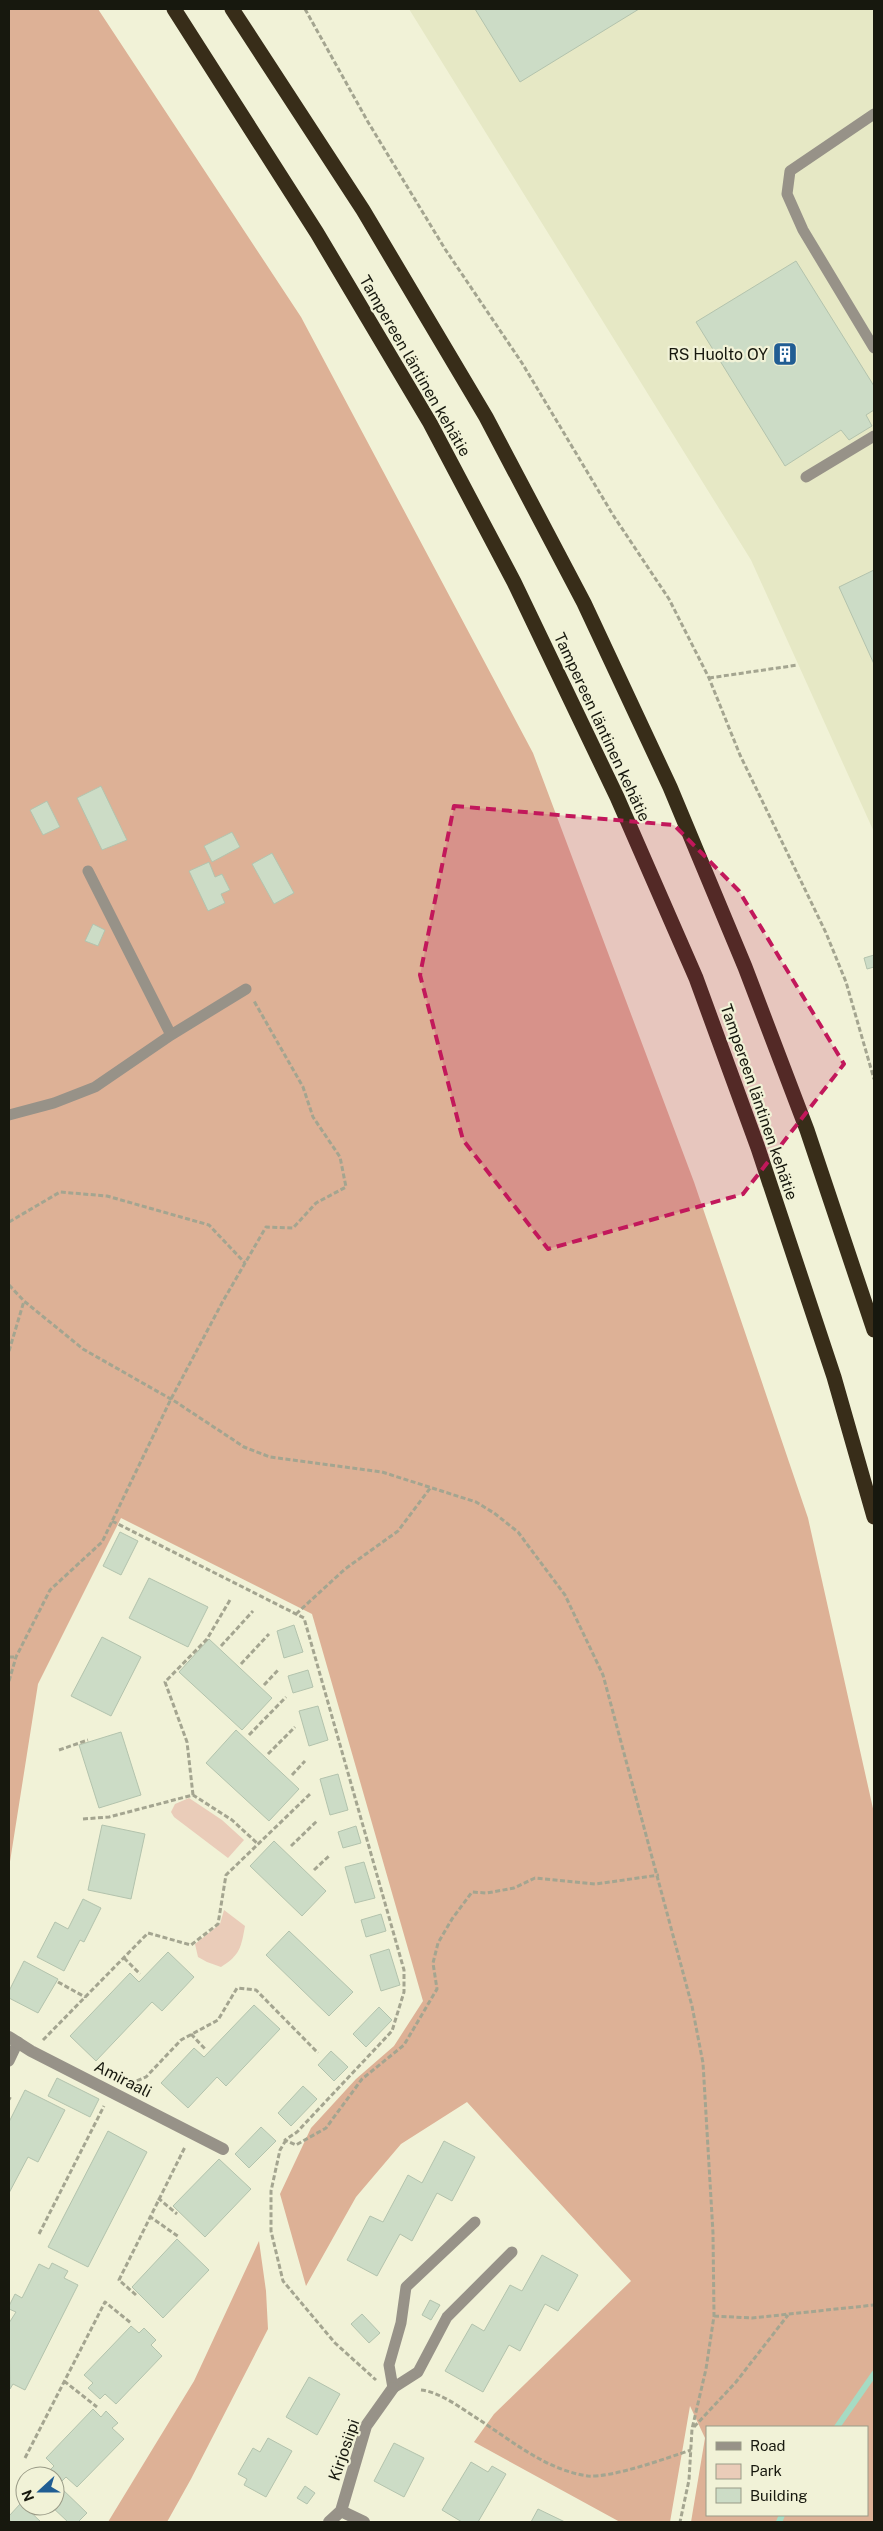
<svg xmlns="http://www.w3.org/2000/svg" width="883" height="2531" font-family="'Public Sans',sans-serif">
<rect width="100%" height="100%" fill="#f1f2d7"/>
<path fill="#e6e8c5" d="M409,9H874V832L751,560Z"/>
<path fill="#eaccb9" d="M189,1798L222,1820L244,1840L228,1858L174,1817L171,1812L175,1804Z
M224,1910L245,1926C241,1948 240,1955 221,1967L207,1962L198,1957L195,1944L220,1924Z"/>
<path fill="#ddb196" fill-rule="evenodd" d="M9,9H98L301,317L533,753L694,1182L808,1518L874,1813V2522H691L705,2438L690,2406L670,2522H620L474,2442L494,2414L631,2281L467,2102L401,2144L356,2197L306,2286L280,2194L311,2128L356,2079L394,2046L423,2001L312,1614L121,1518L38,1684L9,1868ZM707,2427H867V2515H707Z
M259,2241L266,2291L268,2329L191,2479L167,2522H108L194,2381Z"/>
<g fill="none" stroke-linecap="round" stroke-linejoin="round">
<path stroke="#a6dbc3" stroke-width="6" d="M837,2427L874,2374
M779,2522L782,2515"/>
</g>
<path fill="#ccdcc6" stroke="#b3c3ad" d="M475,9H639L520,82Z
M796,261L874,386V410L866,415L872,426L849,440L841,430L785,466L696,322Z
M874,570V664L839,587Z
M101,786L127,840L102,850L77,798Z
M47,801L60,827L43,835L30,810Z
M232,832L240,847L212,862L204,846Z
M272,853L294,893L274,904L252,864Z
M209,862L215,877L222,874L230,890L221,894L225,903L208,911L189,871Z
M93,924L105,930L98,946L85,941Z
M874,955V967L867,969L864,958Z
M120,1532L138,1541L121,1575L103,1566Z
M149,1578L208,1607L188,1647L129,1618Z
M294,1625L303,1652L284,1658L277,1631Z
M102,1637L141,1657L111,1716L71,1696Z
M209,1639L272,1698L242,1730L179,1672Z
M308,1670L313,1687L293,1693L288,1676Z
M318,1706L328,1740L309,1746L299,1711Z
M236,1730L299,1789L269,1821L206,1763Z
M121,1732L141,1795L99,1808L79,1745Z
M338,1774L348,1810L330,1815L320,1779Z
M102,1825L145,1834L131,1899L88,1890Z
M356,1826L361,1843L343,1848L338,1832Z
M274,1841L326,1891L302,1916L250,1866Z
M364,1862L375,1898L355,1903L345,1867Z
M83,1899L101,1908L84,1942L80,1940L64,1971L37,1957L55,1922L68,1929Z
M381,1914L386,1931L366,1937L361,1920Z
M289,1931L353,1992L329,2016L266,1955Z
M389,1949L400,1985L381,1991L370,1955Z
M168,1952L194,1977L162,2011L152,2002L96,2061L70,2036L130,1973L139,1982Z
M24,1961L58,1979L38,2013L9,1998V1991Z
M254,2005L280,2029L226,2086L217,2077L188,2108L161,2083L194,2048L204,2057Z
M379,2007L392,2020L366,2047L353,2034Z
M331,2051L348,2067L334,2081L318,2065Z
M57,2078L99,2099L90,2117L48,2096Z
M303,2086L317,2099L291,2126L278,2113Z
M25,2090L65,2110L38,2162L28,2157L9,2193V2122Z
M261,2127L276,2141L249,2168L235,2154Z
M108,2131L147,2152L88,2267L48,2247Z
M444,2141L475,2157L452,2201L437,2193L412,2241L400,2234L377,2276L347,2260L370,2216L383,2222L408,2175L422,2183Z
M219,2159L251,2189L205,2237L173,2206Z
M177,2239L209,2270L163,2318L132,2287Z
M542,2255L578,2275L558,2311L545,2304L520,2351L509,2345L483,2392L445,2371L472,2324L484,2331L510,2285L522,2291Z
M52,2263L68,2271L64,2278L78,2285L25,2390L13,2384L10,2389L9,2323L16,2312L9,2309V2306L15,2294L22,2298L39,2264L49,2269Z
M430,2300L440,2305L431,2320L422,2315Z
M362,2314L380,2333L369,2343L351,2324Z
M131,2326L139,2333L144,2328L156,2340L151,2345L162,2356L116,2404L105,2394L100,2399L88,2388L93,2383L84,2375Z
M309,2377L340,2394L317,2435L286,2417Z
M93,2409L101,2417L106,2411L118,2423L112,2428L124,2439L77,2487L66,2477L61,2482L49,2471L54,2466L46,2458Z
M268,2438L292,2451L266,2497L244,2485L247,2479L238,2474L253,2448L260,2452Z
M394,2443L424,2458L404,2497L374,2481Z
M471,2462L488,2472L492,2466L506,2474L478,2522H462L442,2510Z
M305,2486L315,2493L307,2504L297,2498Z
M60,2487L87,2513L78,2522H68L51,2506H55V2492Z
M21,2503L41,2522H12L9,2520V2516Z
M538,2509L565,2522H531Z"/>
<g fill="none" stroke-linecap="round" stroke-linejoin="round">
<path stroke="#a4a590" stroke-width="3" stroke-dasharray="5 2.5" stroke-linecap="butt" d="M305,9L368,122L445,249L522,363L613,515L669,599L709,678L740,755L826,933L846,982L874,1079
M709,678L798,665
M9,1222L60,1192L107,1196L209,1225L245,1263
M9,1285L24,1301L83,1349L176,1402L244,1447L270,1457L382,1472L476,1502L494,1513L518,1532L565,1595L603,1675L692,2006L703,2063L713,2233L714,2316L706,2369L692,2429L689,2480L680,2522
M9,1351L24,1301
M112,1521L304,1618L404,1970V1992L392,2031L297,2132L285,2140L296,2145L326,2128L362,2079L404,2045L437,1989L433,1963L438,1943L452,1919L472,1892L487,1893L514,1888L535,1878L596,1884L659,1875
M296,1614L345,1569L398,1531L431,1487
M221,1646L253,1611
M9,1657H16
M241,1664L269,1634
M9,1681L16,1657L50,1590L102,1542L171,1399L223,1301L266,1227L293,1228L316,1203L346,1187L340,1157L313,1117L303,1087L254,1001
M264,1685L279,1669
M249,1735L286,1697
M59,1750L88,1740
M268,1754L295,1727
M292,1775L305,1761
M193,1795L187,1742L165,1682L207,1639L230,1600
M83,1819L109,1817L193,1795L232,1820L258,1844
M291,1846L318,1820
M314,1870L329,1856
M124,1958L140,1974
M58,1982L85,1997
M191,2034L206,2050
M43,2040L148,1933L191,1945L218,1924L226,1875L310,1794
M130,2084L146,2077L181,2040L218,2020L237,1988L256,1990L318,2053
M9,2098L11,2099
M286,2140L280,2150L271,2191V2231L283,2281L335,2343L376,2380
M158,2198L177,2214
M149,2216L179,2237
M39,2234L104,2106
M136,2295L119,2280L185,2147
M714,2316L752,2318L874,2305
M64,2381L97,2407
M421,2390C440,2392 461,2408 478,2419C512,2441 546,2470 588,2476C612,2478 667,2458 691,2450
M694,2427L736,2382L788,2315
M25,2458L105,2302L131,2323"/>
<path stroke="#979288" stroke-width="11" d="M874,114L790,171L787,194L803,230L874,348
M806,477L874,436
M88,871L171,1035
M9,1115L54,1103L95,1087L171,1035L246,989
M9,2061L18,2042
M475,2222L406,2287L401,2323L389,2365L393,2388L418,2372L447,2317L512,2252"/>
<path stroke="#979288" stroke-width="12" d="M9,2037L31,2051L223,2149
M341,2511L364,2522
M329,2522L341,2511L366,2426L393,2388"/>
<path stroke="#382d19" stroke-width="15" d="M174,9L317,233L430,423L514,582L617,797L696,978L758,1148L834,1377L874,1517
M232,9L363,210L486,417L584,603L670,787L745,967L807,1130L874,1330"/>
</g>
<path fill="#c2185b" fill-opacity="0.2" stroke="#c2185b" stroke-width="4" stroke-dasharray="10 6" stroke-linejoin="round" d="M454,806L674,825L739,891L844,1064L743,1194L548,1249L463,1140L420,975Z"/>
<defs>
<symbol id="building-square" viewBox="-11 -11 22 22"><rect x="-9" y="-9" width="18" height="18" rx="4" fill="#205d93" stroke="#f1f2d7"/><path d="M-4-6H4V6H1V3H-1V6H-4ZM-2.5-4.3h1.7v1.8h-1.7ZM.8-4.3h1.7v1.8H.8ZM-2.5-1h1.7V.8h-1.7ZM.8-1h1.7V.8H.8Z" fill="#fff"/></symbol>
</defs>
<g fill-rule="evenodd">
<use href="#building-square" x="771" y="340" width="28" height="28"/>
</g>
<g text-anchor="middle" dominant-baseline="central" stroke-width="4.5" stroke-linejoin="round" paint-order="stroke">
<g font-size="16" fill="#17180e" stroke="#f1f2d7" text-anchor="end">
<text x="768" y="354">RS Huolto OY</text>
</g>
<g font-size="16" fill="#17180e" stroke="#f1f2d7">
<text transform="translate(415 366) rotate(60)">Tampereen läntinen kehätie</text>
<text transform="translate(602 727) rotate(65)">Tampereen läntinen kehätie</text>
<text transform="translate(759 1102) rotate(71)">Tampereen läntinen kehätie</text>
<text transform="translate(123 2079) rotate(27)">Amiraali</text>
<text transform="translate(344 2450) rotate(-71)">Kirjosiipi</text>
</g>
</g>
<rect width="883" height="2531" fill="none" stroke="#17180e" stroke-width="20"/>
<rect x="706" y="2426" width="162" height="90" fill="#f1f2d7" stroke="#9a9b87"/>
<rect x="716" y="2442" width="25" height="8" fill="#979288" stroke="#9a9b87"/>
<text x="750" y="2451" font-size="15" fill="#17180e">Road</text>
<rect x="716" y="2464" width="25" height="15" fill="#eaccb9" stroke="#9a9b87"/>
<text x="750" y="2476" font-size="15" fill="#17180e">Park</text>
<rect x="716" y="2488" width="25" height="15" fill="#ccdcc6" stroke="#9a9b87"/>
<text x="750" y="2501" font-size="15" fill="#17180e">Building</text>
<g transform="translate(40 2491) rotate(249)"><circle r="24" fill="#f1f2d7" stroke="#9a9b87"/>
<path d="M0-4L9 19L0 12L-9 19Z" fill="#205d93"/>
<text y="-8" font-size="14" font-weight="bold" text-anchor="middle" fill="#17180e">N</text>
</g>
</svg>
